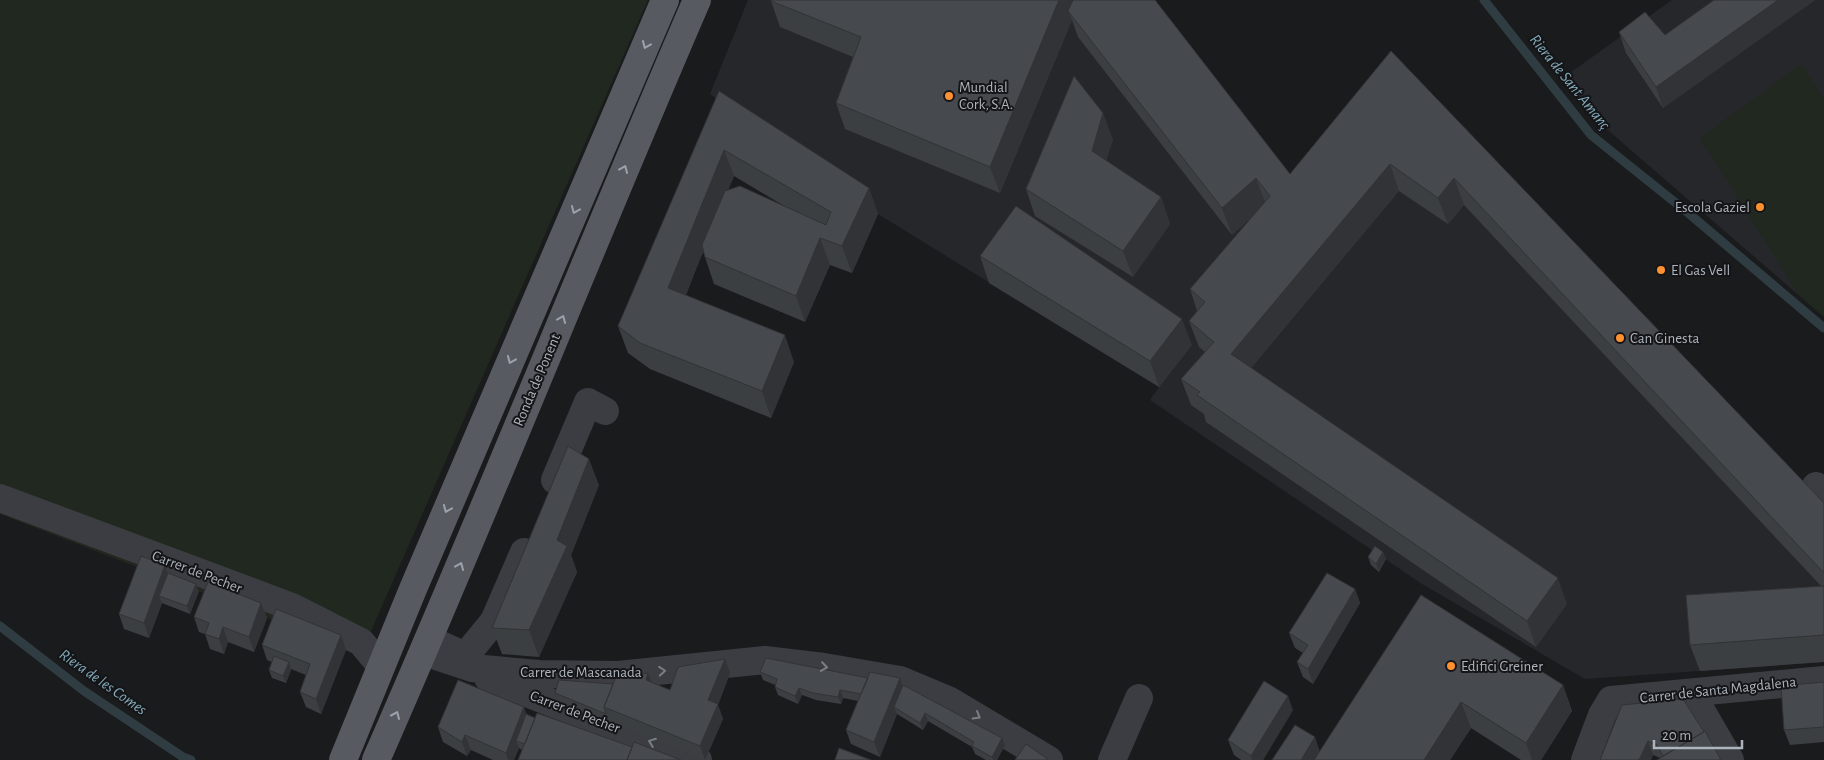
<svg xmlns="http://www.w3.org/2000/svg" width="1824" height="760" font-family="'Alegreya Sans',sans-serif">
<rect width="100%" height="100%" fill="#1a1b1d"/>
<path fill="#26272a" d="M748,0H1145L1299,200L1401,77L1824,519V662L1585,679L1422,584L1150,400L1159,387L878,214L710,94Z
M1672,0H1824V317L1595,119L1560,80Z"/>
<path fill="#20281f" d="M0,0H648L361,654L0,514Z
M1802,64L1824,99V317L1799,295L1700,138Z"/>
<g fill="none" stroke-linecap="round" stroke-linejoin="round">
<path stroke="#2f3d42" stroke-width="9" d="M1484,0L1591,135L1687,212L1824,328
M0,626L84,691L183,757L191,760"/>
<path stroke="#3b3d42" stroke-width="28" d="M555,480L588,402L605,411
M1816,486L1824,495
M0,498L292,607L361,642L381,666
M441,645L463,655L467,654L494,621L524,552
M424,652L472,668L539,674L618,675L765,660L824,667L900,680L950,701L1049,760
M488,678L698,760
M1691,693L1730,760
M1112,760L1139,698
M1585,760L1602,715L1611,700L1824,680"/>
<path stroke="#575b61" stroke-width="28" d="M343,760L413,589L665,0
M376,760C487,508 588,252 697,0"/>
</g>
<path fill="#3c3f42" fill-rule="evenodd" d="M1155,0L1290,174L1391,51L1824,503V662L1700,671L1690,645L1821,586L1464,205L1448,224L1399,191L1251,368L1567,604L1536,647L1206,422L1204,414L1191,405L1181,379L1205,352L1199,347L1189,321L1197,311L1190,289L1253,216L1232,235L1078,37L1072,20L1000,193L845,129L836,103L853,57L780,27L771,1Z
M1714,0H1815L1663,108L1626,53L1619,32L1665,35Z
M719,91L869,188L878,214L852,273L830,265L805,322L714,284L703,251L686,295L794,362L771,418L650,369L628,353L618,326ZM734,176L791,210L728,190Z
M1113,139L1106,161L1161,197L1170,224L1133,277L1035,216L1026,189Z
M980,256L1192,345L1159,387L989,283Z
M599,485L571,555L577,572L539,657L502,654L492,628Z
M1383,552L1386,559L1379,572L1371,565L1368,557Z
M165,565L168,573L199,591L190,614L162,603L149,638L124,629L119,614Z
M1355,589L1360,603L1313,684L1303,677L1297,662L1303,653L1295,648L1289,633Z
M1421,595L1563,685L1572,711L1541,760H1521L1471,728L1450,760H1272L1320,752Z
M261,603L267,618L254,652L228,642L224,654L210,649L205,634L199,632L194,617Z
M341,635L346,650L321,714L306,707L300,692L306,675L291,669L286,683L272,678L269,670L272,662L267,660L262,645Z
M725,659L730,673L718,705L723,719L705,760L558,701L555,693L613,684L652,683L670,690Z
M760,672L868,678H900L903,685L1005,745L997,760H986L975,754L972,747L928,721L923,730L897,714L880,757L851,744L846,730L858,701L843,698L841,704L816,700L802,695L798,704L778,695L775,687V685L763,680Z
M1824,682V742L1790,745L1784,730Z
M1622,705L1704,732L1660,758L1653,755L1651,760H1600Z
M1293,710L1263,760H1241L1234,755L1228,740Z
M526,714L535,718L632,747L681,760L522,750L519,748L514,760H493L471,750L467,756L443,742L438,727Z"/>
<path fill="#313336" d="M1059,0H1080L1068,11L1072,20L1000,193L990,167Z
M1778,0H1815L1663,108L1656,87Z
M1103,113L1113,139L1101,178L1092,151Z
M724,150L734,176L678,314L668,288Z
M1390,164L1399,191L1241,380L1231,354Z
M1256,178L1266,205L1232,235L1222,208Z
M1454,178L1464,205L1448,224L1438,198Z
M869,188L878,214L852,273L842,246Z
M1161,197L1170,224L1133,277L1123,251Z
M820,238L830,265L805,322L796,296Z
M1182,319L1192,345L1159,387L1150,361Z
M785,335L794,362L771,418L762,391Z
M589,459L599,485L571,555L577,572L539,657L529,630L557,540Z
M1383,552L1386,559L1379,572L1376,564Z
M165,565L170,580L159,596L162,603L149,638L144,623Z
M1558,578L1567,604L1536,647L1527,621Z
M196,584L199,591L190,614L187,606Z
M1355,589L1360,603L1313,684L1308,669Z
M261,603L267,618L254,652L249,637Z
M223,627L228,642L224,654L219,639Z
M341,635L346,650L321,714L316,699Z
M725,659L730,673L718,705L723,719L705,760L700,746L708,700Z
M289,662L291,670L286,683L283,676Z
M648,673L654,688L646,680Z
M900,678L905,693L894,707L897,714L880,757L874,742Z
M1563,685L1572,711L1541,760H1532L1526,743Z
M799,688L802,695L798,704L795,696Z
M840,690L843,698L841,704L838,697Z
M1288,696L1293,710L1263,760H1252L1251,756Z
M1461,702L1471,728L1450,760H1424Z
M524,707L529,722L516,741L519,748L514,760H508L506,753Z
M925,713L928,721L923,730L920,723Z
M465,735L471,750L467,756L462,742Z
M1315,737L1320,752L1315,760H1301Z
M1002,738L1005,745L997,760H993L992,757Z
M1648,741L1653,755L1651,760H1639Z"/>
<path fill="#46494d" stroke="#313336" d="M771,0H1059L990,167L836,103L861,37L771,1Z
M1073,0H1155L1290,174L1391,51L1824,503V573L1454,178L1438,198L1390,164L1231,354L1558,578L1527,621L1197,395L1200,392L1181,379L1214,342L1189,321L1205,302L1190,289L1270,196L1256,178L1222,208L1068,11Z
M1714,0H1778L1656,87L1619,32L1645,12L1665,35Z
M1074,76L1103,113L1092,151L1161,197L1123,251L1026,189Z
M719,91L869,188L842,246L820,238L796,296L705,257L702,245L725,191L740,186L826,225L831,212L724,150L668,288L785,335L762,391L640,343L618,326Z
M1016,206L1182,319L1150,361L980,256Z
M568,446L589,459L557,540L567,546L529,630L492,628Z
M1375,546L1383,552L1376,564L1368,557Z
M141,556L165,565L144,623L119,614Z
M168,573L196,584L187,606L159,596Z
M1327,573L1355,589L1308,669L1297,662L1308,645L1289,633Z
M208,582L261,603L249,637L223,627L219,639L205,634L209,623L194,617Z
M1824,586V635L1690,645L1686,595Z
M1421,595L1563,685L1526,743L1461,702L1424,760H1314Z
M276,609L341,635L316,699L300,692L310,664L262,645Z
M274,656L289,662L283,676L269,670Z
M766,658L868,678L861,694L840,690L838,697L813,693L799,688L795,696L775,687L777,679L760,672Z
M725,659L708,700L718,704L700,746L604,707L616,677L648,673L646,680L670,690L678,667Z
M870,672L900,678L874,742L846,730Z
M458,680L524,707L506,753L465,735L462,742L438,727Z
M559,680L613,684L604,707L606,714L555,693Z
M1264,681L1288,696L1251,756L1228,740Z
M1824,682V727L1784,730L1781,686Z
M903,685L1002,738L992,757L972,746L974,742L925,713L920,723L894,707Z
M1683,699L1704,732L1663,756L1657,745L1648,741L1639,760H1600L1622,705Z
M537,713L632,747L627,760H518Z
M526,714L535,718L525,744L516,741Z
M1295,725L1315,737L1301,760H1272Z
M1705,731L1721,760H1657Z
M634,742L681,760H627Z
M1026,744L1049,760H1015Z
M839,748L871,760H835Z"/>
<defs><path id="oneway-chevron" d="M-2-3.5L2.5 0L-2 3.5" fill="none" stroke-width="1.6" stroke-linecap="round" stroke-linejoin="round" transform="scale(1.25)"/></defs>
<g stroke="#9ba2ab">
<use href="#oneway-chevron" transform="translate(646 45) rotate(113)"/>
<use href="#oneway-chevron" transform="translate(624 169) rotate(-67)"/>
<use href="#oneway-chevron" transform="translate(575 210) rotate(113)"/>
<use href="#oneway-chevron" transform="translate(562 319) rotate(-67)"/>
<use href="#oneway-chevron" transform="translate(511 360) rotate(113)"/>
<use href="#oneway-chevron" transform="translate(447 509) rotate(113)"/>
<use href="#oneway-chevron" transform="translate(460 566) rotate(-67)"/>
<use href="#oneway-chevron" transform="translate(396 715) rotate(-66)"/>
</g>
<g stroke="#797e86">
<use href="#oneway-chevron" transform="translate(824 667) rotate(8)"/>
<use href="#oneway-chevron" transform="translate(662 671) rotate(-5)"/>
<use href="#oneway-chevron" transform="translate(977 716) rotate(30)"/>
<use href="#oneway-chevron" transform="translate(652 742) rotate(-159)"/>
</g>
<g fill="#fd9131" stroke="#151518" stroke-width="2">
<circle cx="949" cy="96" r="5"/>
<circle cx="1760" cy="207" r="5"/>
<circle cx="1661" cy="270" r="5"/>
<circle cx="1620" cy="338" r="5"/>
<circle cx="1451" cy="666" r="5"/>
</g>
<g text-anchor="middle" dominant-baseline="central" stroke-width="4" stroke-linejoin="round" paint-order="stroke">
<g font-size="15" fill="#acb4bd" stroke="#151518" text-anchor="start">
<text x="959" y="87">Mundial<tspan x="959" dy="17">Cork, S.A.</tspan></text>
<text x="1750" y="207" text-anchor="end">Escola Gaziel</text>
<text x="1671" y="270">El Gas Vell</text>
<text x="1630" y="338">Can Ginesta</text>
<text x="1461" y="666">Edifici Greiner</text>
</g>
<g font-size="15" fill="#acb4bd" stroke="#151518">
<text transform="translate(537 380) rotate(-67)">Ronda de Ponent</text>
<text transform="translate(197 572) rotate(21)">Carrer de Pecher</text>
<text x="581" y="672">Carrer de Mascanada</text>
<text transform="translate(1718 690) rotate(-6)">Carrer de Santa Magdalena</text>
<text transform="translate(575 712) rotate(21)">Carrer de Pecher</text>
</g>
<g font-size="16" font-style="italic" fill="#82aab9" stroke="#151518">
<text transform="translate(1570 82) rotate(51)">Riera de Sant Amanç</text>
<text transform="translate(103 682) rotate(35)">Riera de les Comes</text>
</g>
</g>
<path d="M1654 740v8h88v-8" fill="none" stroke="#acb4bd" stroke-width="2.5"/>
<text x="1662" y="740" font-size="15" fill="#acb4bd" stroke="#151518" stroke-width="4" paint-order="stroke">20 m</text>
</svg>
